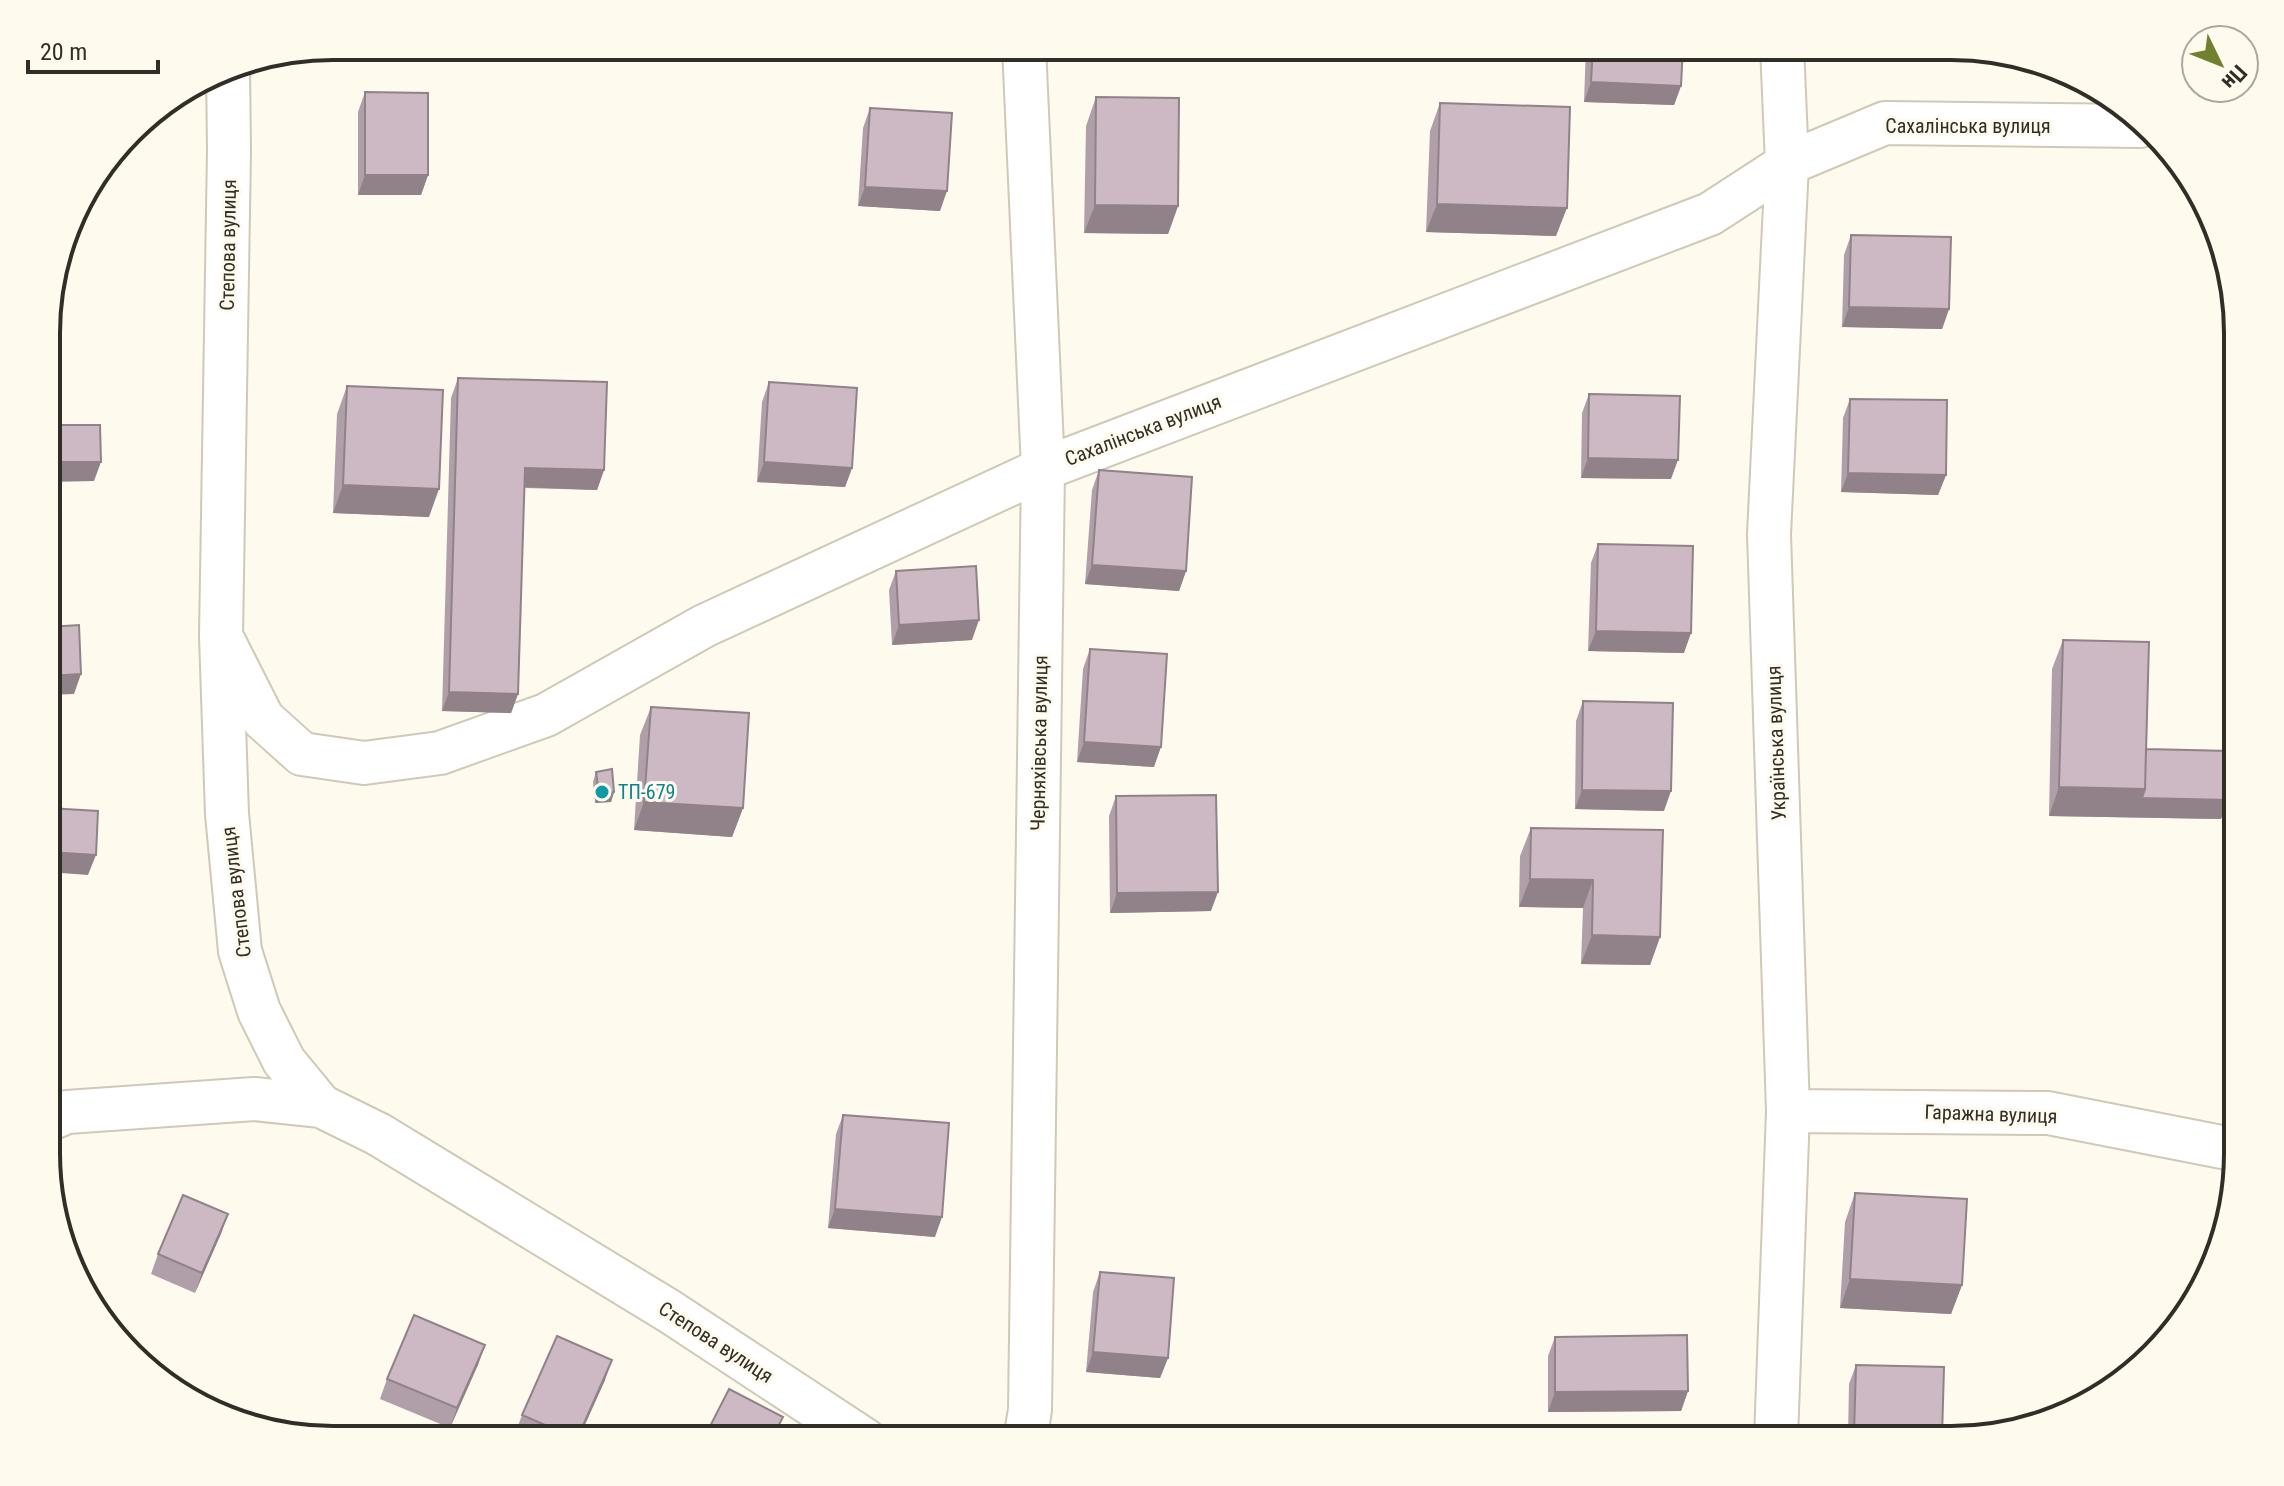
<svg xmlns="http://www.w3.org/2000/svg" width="2284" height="1486" font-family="'Roboto Condensed',sans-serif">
<rect width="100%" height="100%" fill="#fefaee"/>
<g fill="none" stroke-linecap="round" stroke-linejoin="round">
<defs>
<path id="street" d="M1024,46L1043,469L1030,1410L1025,1440
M228,67L229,151L221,636L227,814L240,951L259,1011L284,1061L321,1106L378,1134L669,1311L865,1440
M221,636L263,719L302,754L364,763L440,753L546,715L704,626L1043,469L1710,214L1787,164L1885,123L2140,126
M1788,1111L2048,1113L2237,1150
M48,1120L67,1112L254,1099L321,1106
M1776,1439L1788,1111L1769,534L1787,164L1782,46"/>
</defs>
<use href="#street" stroke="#cfc9b6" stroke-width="46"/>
<use href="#street" stroke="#fff" stroke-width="42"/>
</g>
<path fill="#b09fa8" d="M1586,46H1683L1681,86L1674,105L1584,102Z
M365,92L428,175L421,195H358V112Z
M1096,97L1178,206L1168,234L1084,233L1086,126Z
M1440,103L1556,236L1426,232L1430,131Z
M870,108L940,211L858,206L863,128Z
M1851,235L1949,309L1942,329L1842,327L1844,255Z
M458,378L604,470L597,490L524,488L518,694L511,713L442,711L451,398Z
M769,382L852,468L845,487L757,482L762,402Z
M347,386L429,517L333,513L337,414Z
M1589,394L1671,479L1581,478L1582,413Z
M1850,399L1946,475L1938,495L1841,492L1843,418Z
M1099,470L1186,571L1179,591L1085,584L1092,490Z
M1598,544L1684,653L1588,651L1591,563Z
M896,571L972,640L892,645L889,590Z
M2063,640L2146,749L2221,819L2049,816L2052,669Z
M1090,649L1154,767L1077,762L1083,669Z
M1583,701L1664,811L1575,809L1576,721Z
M651,707L743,808L732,837L634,830L640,735Z
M596,772L614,792L611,802L595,803L593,782Z
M1116,796L1211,911L1110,913L1109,816Z
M1531,828L1660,937L1650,965L1581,964L1583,908L1519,907L1520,856Z
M843,1115L935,1237L828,1228L836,1134Z
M1855,1193L1962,1285L1951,1314L1840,1308L1845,1222Z
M228,1214L195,1293L151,1274L158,1254Z
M1100,1272L1168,1358L1160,1378L1086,1372L1093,1292Z
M1555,1337L1688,1391L1681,1411L1548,1412V1356Z
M485,1345L450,1428L380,1399L387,1379Z
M1856,1365L1941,1439H1848L1849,1384Z
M605,1380L578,1440H528L515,1434L522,1415Z"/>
<path fill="#908288" d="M857,46H942L939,52L855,51Z
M1845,46H1931L1929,52L1844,50Z
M1591,82L1681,86L1674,105L1584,102Z
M365,175H428L421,195H358Z
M865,187L947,191L940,211L858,206Z
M1437,204L1567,208L1556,236L1426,232Z
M1095,205L1178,206L1168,234L1084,233Z
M1849,307L1949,309L1942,329L1842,327Z
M48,399H59L52,419H48Z
M1588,458L1678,460L1671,479L1581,478Z
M48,462H101L94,481L48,482Z
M764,462L852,468L845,487L757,482Z
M525,468L604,470L597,490L518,487Z
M1848,473L1946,475L1938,495L1841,492Z
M343,485L439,489L429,517L333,513Z
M1092,565L1186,571L1179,591L1085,584Z
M979,620L972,640L892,645L899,625Z
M1596,631L1691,633L1684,653L1588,651Z
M81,674L74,694L48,695V676Z
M449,692L518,694L511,713L442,711Z
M1084,742L1161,747L1154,767L1077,762Z
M2059,787L2145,789L2229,800L2221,819L2049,816Z
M1582,790L1671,791L1664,811L1575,809Z
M614,792L611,802L595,803L599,794Z
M644,802L743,808L732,837L634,830Z
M48,852L96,855L88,875L48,872Z
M1530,879L1593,880L1583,908L1519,907Z
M1218,892L1211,911L1110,913L1117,893Z
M1592,935L1660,937L1650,965L1581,964Z
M835,1209L942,1217L935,1237L828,1228Z
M228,1214L221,1234L195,1293L202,1273Z
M1850,1279L1962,1285L1951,1314L1840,1308Z
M485,1345L478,1365L450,1428L457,1408Z
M1093,1352L1168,1358L1160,1378L1086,1372Z
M612,1360L605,1380L578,1440H577Z
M1688,1391L1681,1411L1548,1412L1555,1392Z
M783,1417L774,1440H771Z
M1854,1434L1942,1437L1941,1439H1852Z"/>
<path fill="#cdb9c3" stroke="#908288" stroke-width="2" d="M1593,46H1683L1681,86L1591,82Z
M365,92L428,93V175H365Z
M1096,97L1179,98L1178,206L1095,205Z
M1440,103L1570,107L1567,208L1437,204Z
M870,108L952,113L947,191L865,187Z
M1851,235L1951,237L1949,309L1849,307Z
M48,352H58L59,399H48Z
M458,378L607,382L604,470L525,468L518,694L449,692Z
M769,382L857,388L852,468L764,462Z
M347,386L443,390L439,489L343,485Z
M1589,394L1680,396L1678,460L1588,458Z
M1850,399L1947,400L1946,475L1848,473Z
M48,425H100L101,462H48Z
M1099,470L1192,477L1186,571L1092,565Z
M1598,544L1693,546L1691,633L1596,631Z
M976,566L979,620L899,625L896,571Z
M79,625L81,674L48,676V627Z
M2063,640L2149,642L2145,789L2059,787Z
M1090,649L1167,654L1161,747L1084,742Z
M1583,701L1673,703L1671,791L1582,790Z
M651,707L749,713L743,808L644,802Z
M2146,749L2230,751L2229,800L2142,798L2145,789Z
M612,769L614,792L599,794L596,772Z
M1216,795L1218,892L1117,893L1116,796Z
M48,808L98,811L96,855L48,852Z
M1531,828L1663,830L1660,937L1592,935L1593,880L1530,879Z
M843,1115L949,1123L942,1217L835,1209Z
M1855,1193L1967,1199L1962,1285L1850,1279Z
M183,1195L228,1214L202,1273L158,1254Z
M1100,1272L1174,1278L1168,1358L1093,1352Z
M414,1315L485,1345L457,1408L387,1379Z
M1687,1335L1688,1391L1555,1392V1337Z
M557,1336L612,1360L577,1439L522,1415Z
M1856,1365L1944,1367L1942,1437L1854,1434Z
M729,1389L783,1417L771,1440H703Z"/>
<circle fill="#0f9aa8" stroke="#fefaee" stroke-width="3" cx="602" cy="792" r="8"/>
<g text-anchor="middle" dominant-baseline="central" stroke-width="6" stroke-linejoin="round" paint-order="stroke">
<g font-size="20" fill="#312e27" stroke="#fefaee">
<text x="1968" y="126">Сахалінська вулиця</text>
<text transform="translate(228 245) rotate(-89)">Степова вулиця</text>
<text transform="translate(1143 430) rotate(-21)">Сахалінська вулиця</text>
<text transform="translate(1039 743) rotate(-89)">Черняхівська вулиця</text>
<text transform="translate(1776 743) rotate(-92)">Українська вулиця</text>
<text transform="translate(236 892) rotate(-97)">Степова вулиця</text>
<text transform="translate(1991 1114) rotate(2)">Гаражна вулиця</text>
<text transform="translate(716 1342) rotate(33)">Степова вулиця</text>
</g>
<g font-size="20" fill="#0d838f" stroke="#fefaee" text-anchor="start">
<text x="618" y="792">ТП-679</text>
</g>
</g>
<path d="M0 0H2284V1486H0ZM333 60H1951A273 273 0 0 1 2224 333V1153A273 273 0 0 1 1951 1426H333A273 273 0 0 1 60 1153V333A273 273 0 0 1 333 60Z" fill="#fefaee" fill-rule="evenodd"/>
<path fill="none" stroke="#312e27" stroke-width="4" d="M333 60H1951A273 273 0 0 1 2224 333V1153A273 273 0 0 1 1951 1426H333A273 273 0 0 1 60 1153V333A273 273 0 0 1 333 60Z"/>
<g transform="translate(2220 64) rotate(133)"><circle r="38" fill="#fefaee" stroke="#aca89e" stroke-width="2"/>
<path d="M0-6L14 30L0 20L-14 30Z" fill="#70802e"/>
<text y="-12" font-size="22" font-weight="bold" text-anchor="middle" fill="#312e27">Пн</text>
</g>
<path d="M28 60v12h130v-12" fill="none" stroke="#312e27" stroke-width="4"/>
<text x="40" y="60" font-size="24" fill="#312e27" stroke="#fefaee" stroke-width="6" paint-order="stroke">20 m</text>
</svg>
